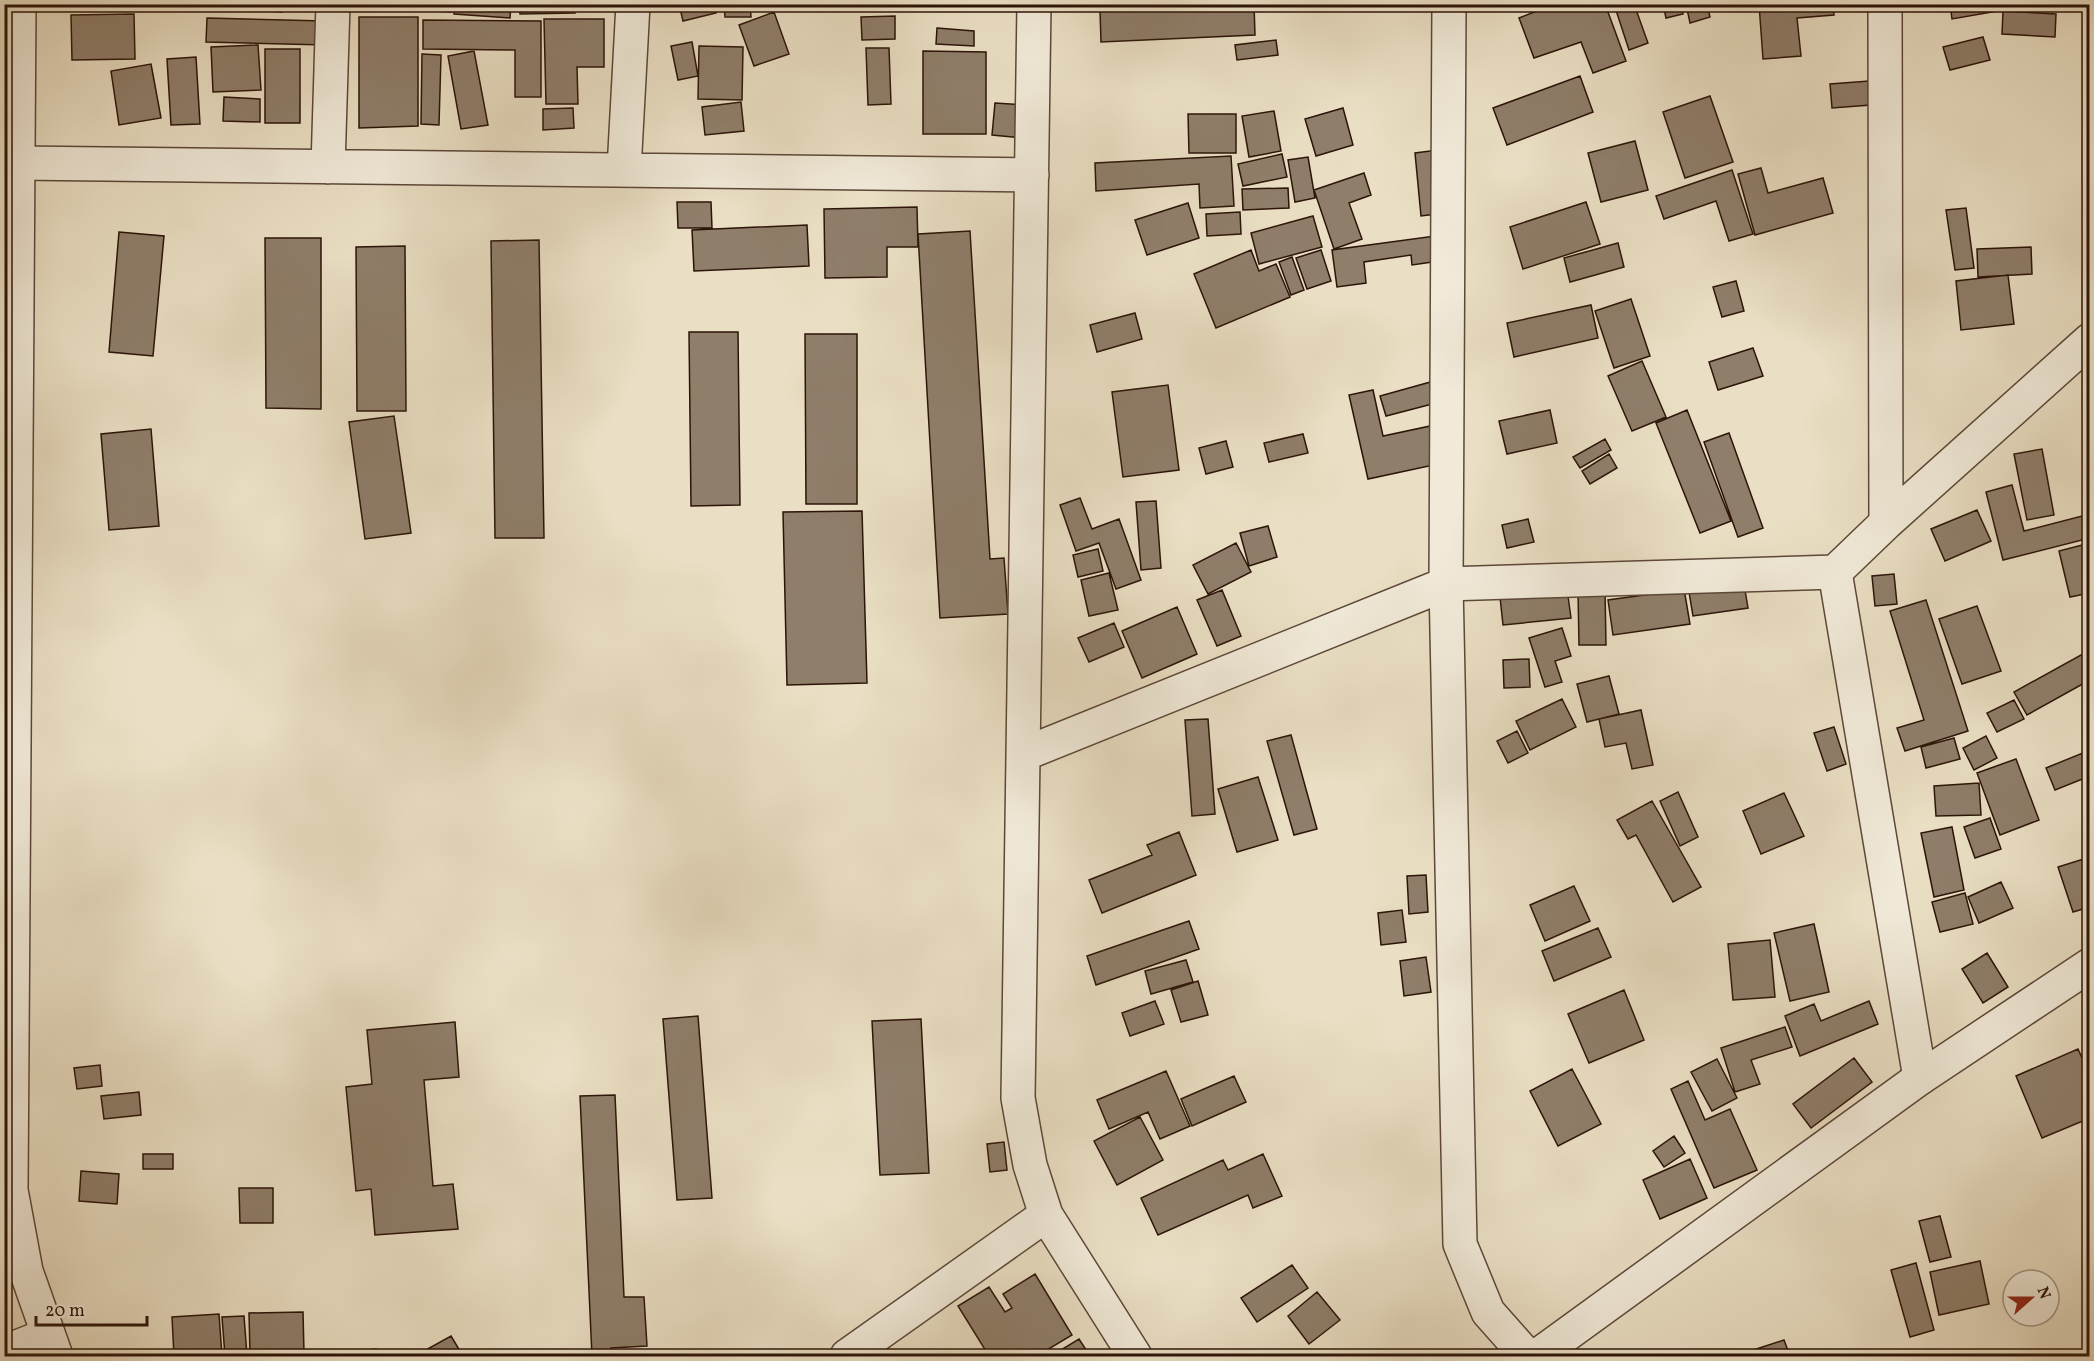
<svg xmlns="http://www.w3.org/2000/svg" width="2094" height="1361" font-family="Vollkorn,serif">
<rect width="100%" height="100%" fill="#eadfc4"/>
<filter id="stains"><feTurbulence type="fractalNoise" baseFrequency=".00333" numOctaves="4"/><feColorMatrix values="0 0 0 0 .2 0 0 0 0 .09 0 0 0 0 .02 0 0 0 .5 -.17"/></filter>
<radialGradient id="worn" r=".72"><stop offset=".6" stop-color="#630" stop-opacity="0"/><stop offset="1" stop-color="#630" stop-opacity=".3"/></radialGradient>
<path fill="#8f7e6a" stroke="#2c1409" stroke-width="1.5" d="M204,4H224V8L204,7Z
M230,4H282V12L230,9Z
M403,4H452L451,12L402,9Z
M454,4H511L510,18L454,14Z
M520,4H575V13L520,14Z
M679,4H714L716,13L683,21Z
M724,4H750L751,17H725Z
M1254,4L1255,35L1101,42L1100,11Z
M1555,4H1605L1626,61L1593,73L1581,42L1534,58L1519,18Z
M1614,4H1634L1648,43L1629,50Z
M1663,4H1681L1683,14L1666,18Z
M1686,4H1707L1710,17L1690,23Z
M1759,4H1833L1834,15L1797,18L1801,56L1763,59Z
M1950,4H2039L1952,19Z
M2003,11L2056,14L2055,37L2002,34Z
M774,12L789,54L754,66L739,25Z
M134,14L135,59L72,60L71,15Z
M895,16V39L862,40L861,17Z
M359,17H418V126L359,128Z
M207,18L325,21V45L206,42Z
M544,19H604V67H577L578,104H546Z
M423,20L541,21V97H515V50L423,49Z
M937,28L974,31V46L936,44Z
M1983,37L1990,60L1950,70L1943,47Z
M1276,40L1278,55L1237,60L1235,45Z
M692,42L698,76L678,80L671,46Z
M258,45L261,90L213,92L211,47Z
M699,46L743,47L742,100L698,99Z
M866,48H889L891,104L868,105Z
M265,49H300V123H265Z
M474,51L488,125L461,129L448,56Z
M923,51L986,52V134H923Z
M422,54L441,55L439,125L421,124Z
M196,57L200,124L171,125L167,59Z
M151,64L161,118L119,125L111,71Z
M1580,76L1593,112L1507,145L1493,108Z
M1869,81L1871,105L1832,108L1830,84Z
M1710,96L1733,162L1685,178L1663,112Z
M224,97L260,99V122L223,121Z
M741,102L744,131L705,135L702,107Z
M995,103L1027,105L1024,138L992,135Z
M573,108L574,128L543,130V109Z
M1343,108L1353,145L1316,156L1305,119Z
M1274,111L1281,151L1249,157L1242,116Z
M1188,114H1236V153H1189Z
M1635,141L1648,190L1601,202L1588,153Z
M1438,150L1445,213L1421,216L1415,153Z
M1282,154L1287,177L1243,186L1238,164Z
M1231,156L1234,206L1200,208L1199,184L1096,191L1095,163Z
M1308,157L1315,198L1295,202L1288,160Z
M1761,168L1768,193L1823,178L1833,213L1755,235L1738,174Z
M1732,170L1753,234L1729,241L1716,201L1664,219L1656,196Z
M1364,173L1371,195L1349,203L1362,239L1334,249L1314,190Z
M1288,188L1289,208L1243,210L1242,189Z
M677,202H711L712,228H678Z
M1586,202L1600,244L1523,269L1510,227Z
M1188,203L1199,238L1147,255L1135,220Z
M917,207L918,247H887V277L825,278L824,209Z
M1966,208L1974,268L1955,270L1946,210Z
M1240,212L1241,234L1207,236L1206,214Z
M1313,216L1322,247L1259,264L1251,233Z
M807,225L809,266L694,271L692,230Z
M970,231L990,559L1004,558L1008,614L940,618L918,234Z
M119,232L164,236L153,356L109,352Z
M1435,236L1439,261L1412,265L1411,255L1364,262L1366,283L1337,287L1332,250Z
M265,238H321V409L266,408Z
M539,240L544,538H495L491,241Z
M1618,243L1624,267L1570,282L1564,258Z
M405,246L406,411H357L356,247Z
M2031,247L2032,274L1978,277L1977,249Z
M1251,250L1259,271L1276,264L1290,297L1216,328L1194,274Z
M1321,250L1331,281L1307,289L1296,258Z
M1292,257L1304,290L1291,295L1279,262Z
M2008,275L2014,324L1961,330L1956,281Z
M1736,281L1744,311L1722,317L1713,287Z
M1631,299L1650,356L1614,368L1595,311Z
M1591,305L1598,338L1514,357L1507,323Z
M1135,313L1142,339L1097,352L1090,325Z
M689,332H738L740,505L691,506Z
M805,334H857V504H806Z
M1753,348L1763,376L1718,390L1709,362Z
M1642,361L1666,417L1632,431L1608,376Z
M1434,381L1440,402L1386,416L1380,396Z
M1168,385L1179,470L1123,477L1112,392Z
M1373,390L1383,436L1435,425L1443,463L1368,479L1349,395Z
M1550,410L1557,443L1507,454L1499,421Z
M1687,410L1731,521L1700,533L1656,423Z
M394,416L411,533L365,539L349,422Z
M151,429L159,526L109,530L101,434Z
M1729,433L1763,528L1738,537L1704,442Z
M1303,434L1308,453L1269,462L1264,443Z
M1605,439L1611,450L1580,468L1573,457Z
M1226,441L1233,467L1206,474L1199,448Z
M2042,449L2054,515L2027,520L2014,454Z
M1609,454L1617,468L1590,484L1582,471Z
M2012,485L2024,531L2090,514V538L2003,560L1986,492Z
M1080,498L1092,529L1119,519L1141,580L1116,589L1099,543L1076,551L1060,505Z
M1156,501L1161,568L1141,570L1136,502Z
M1977,510L1991,541L1945,561L1931,529Z
M862,511L867,683L787,685L783,512Z
M1528,519L1534,542L1507,548L1502,525Z
M1268,526L1277,557L1249,566L1240,533Z
M1236,543L1251,572L1208,594L1193,565Z
M2090,543V593L2070,597L2059,551Z
M1098,549L1103,571L1078,577L1073,555Z
M1109,573L1118,610L1089,616L1081,580Z
M1894,574L1897,604L1875,606L1872,576Z
M1682,577L1690,624L1613,635L1608,600L1659,593Z
M1743,578L1748,608L1693,616L1688,586Z
M1567,589L1571,618L1503,625L1500,597Z
M1222,590L1241,636L1217,646L1197,600Z
M1578,591H1605L1606,645H1579Z
M1926,600L1968,731L1905,751L1897,728L1924,720L1890,611Z
M1977,606L2001,671L1962,684L1939,619Z
M1177,607L1197,654L1142,678L1122,631Z
M1114,623L1124,647L1089,662L1078,638Z
M1562,628L1571,656L1555,661L1562,682L1545,687L1529,638Z
M2090,650V683L2088,681L2027,715L2014,692Z
M1529,659L1530,687L1504,688L1503,660Z
M1609,676L1619,714L1587,722L1577,684Z
M1562,699L1576,727L1530,750L1516,721Z
M2014,700L2024,719L1997,732L1987,713Z
M1641,710L1653,765L1632,769L1626,743L1605,747L1599,719Z
M1208,719L1215,814L1192,816L1185,720Z
M1834,727L1846,764L1827,771L1814,733Z
M1517,731L1528,753L1508,763L1497,741Z
M1291,735L1317,829L1294,835L1267,741Z
M1986,736L1997,758L1974,770L1963,748Z
M1954,738L1960,759L1926,768L1921,747Z
M2090,750V776L2055,790L2046,768Z
M2016,759L2039,820L2000,835L1977,773Z
M1258,777L1278,840L1237,852L1218,789Z
M1979,783L1981,815L1936,816L1934,786Z
M1678,792L1698,837L1680,846L1660,801Z
M1784,793L1804,836L1761,854L1743,811Z
M1652,801L1701,887L1673,902L1636,835L1628,839L1617,820Z
M1990,818L2001,849L1975,858L1964,827Z
M1952,827L1964,890L1934,897L1921,833Z
M1179,832L1196,875L1102,913L1089,880L1152,855L1147,845Z
M2090,857V907L2073,912L2058,867Z
M1426,875L1428,912L1409,914L1407,876Z
M2001,882L2013,908L1979,923L1968,897Z
M1574,886L1590,921L1545,941L1530,905Z
M1965,893L1973,924L1940,932L1932,902Z
M1402,910L1406,942L1381,945L1378,913Z
M1189,921L1199,949L1096,985L1087,956Z
M1814,924L1829,992L1790,1001L1774,933Z
M1598,928L1611,957L1554,981L1542,951Z
M1770,940L1775,997L1733,1000L1728,944Z
M1987,953L2008,987L1983,1003L1962,969Z
M1426,957L1431,992L1404,996L1400,961Z
M1186,960L1193,982L1151,994L1145,971Z
M1198,981L1208,1015L1181,1022L1171,990Z
M1624,990L1644,1040L1589,1063L1568,1014Z
M1155,1001L1164,1024L1130,1036L1122,1013Z
M1869,1001L1878,1024L1800,1056L1785,1016L1814,1004L1821,1021Z
M698,1016L712,1198L677,1200L663,1019Z
M921,1019L929,1173L880,1175L872,1021Z
M455,1022L459,1077L424,1080L433,1186L453,1184L458,1229L375,1235L371,1189L356,1191L346,1087L372,1084L367,1030Z
M1785,1027L1792,1047L1751,1060L1760,1084L1735,1092L1721,1048Z
M2078,1049L2090,1076V1118L2042,1138L2016,1076Z
M1854,1058L1872,1082L1811,1128L1793,1104Z
M1717,1059L1737,1098L1712,1111L1691,1072Z
M100,1065L102,1086L77,1089L74,1068Z
M1572,1069L1601,1124L1558,1146L1530,1091Z
M1166,1071L1190,1126L1160,1139L1148,1112L1109,1129L1097,1100Z
M1234,1076L1246,1102L1192,1126L1181,1099Z
M1688,1081L1705,1120L1730,1109L1757,1170L1714,1188L1671,1089Z
M139,1092L141,1115L104,1119L101,1096Z
M615,1095L624,1297H644L647,1346L611,1348L612,1356H592L580,1096Z
M1140,1117L1163,1160L1117,1185L1094,1141Z
M1674,1136L1685,1153L1664,1167L1653,1151Z
M1004,1142L1007,1170L990,1172L987,1144Z
M143,1154H173V1169H143Z
M1263,1154L1282,1196L1253,1208L1248,1195L1158,1235L1141,1198L1223,1160L1228,1170Z
M1690,1159L1707,1198L1660,1219L1643,1180Z
M81,1171L119,1174L117,1204L79,1201Z
M239,1188H273V1223H240Z
M1940,1216L1951,1257L1930,1262L1919,1221Z
M1980,1261L1989,1304L1939,1315L1930,1272Z
M1916,1263L1934,1330L1910,1337L1891,1270Z
M1292,1265L1308,1288L1257,1322L1241,1298Z
M1035,1274L1072,1335L1037,1356H989L958,1306L989,1287L1005,1312L1012,1308L1003,1294Z
M1317,1292L1340,1320L1309,1344L1288,1316Z
M303,1312L304,1353L250,1354L249,1313Z
M219,1314L222,1356H174L172,1317Z
M244,1316L247,1356H225L222,1317Z
M451,1336L463,1356H415Z
M1079,1339L1090,1356H1051Z
M1784,1340L1790,1356H1735Z
M376,1349L377,1356H305Z"/>
<g fill="none" stroke-linecap="round" stroke-linejoin="round">
<defs>
<path id="minor" d="M1034,4L1018,1098L1030,1165L1046,1215L1135,1356
M1449,4L1446,584L1460,1244L1488,1312L1527,1356
M1885,4L1886,523
M18,163L1032,175
M328,167L333,4
M624,170L633,4
M1835,572L1920,1078
M1024,754L1446,584L1835,572L1886,523L2090,340
M4,1352L48,1335
M847,1356L1046,1215"/>
<path id="tertiary" d="M19,4L11,1190L26,1271L56,1356
M1537,1356L1920,1078L2090,965"/>
</defs>
<use href="#minor" stroke="#5c4738" stroke-width="36"/>
<use href="#tertiary" stroke="#5c4738" stroke-width="36"/>
<use href="#minor" stroke="#f1ead9" stroke-width="33"/>
<use href="#tertiary" stroke="#f1ead9" stroke-width="33"/>
</g>
<rect width="2094" height="1361" fill="none" stroke="#eadfc4" stroke-width="24"/>
<rect x="6" y="6" width="2082" height="1349" fill="none" stroke="#2c1409" stroke-width="3"/>
<rect x="12" y="12" width="2070" height="1337" fill="none" stroke="#2c1409" stroke-width="1.5"/>
<g transform="translate(2031 1298) rotate(69)"><circle r="28" fill="#f1ead9" stroke="#a29486" stroke-width="1.5"/>
<path d="M0-4.5L10 22L0 15L-10 22Z" fill="#8f2418"/>
<text y="-9" font-size="16" font-weight="bold" text-anchor="middle" fill="#2c1409">N</text>
</g>
<path d="M36 1316v9h111v-9" fill="none" stroke="#2c1409" stroke-width="3"/>
<text x="45" y="1316" font-size="18" fill="#2c1409" stroke="#f1ead9" stroke-width="4.5" paint-order="stroke">20 m</text>
<rect width="100%" height="100%" filter="url(#stains)"/>
<rect width="100%" height="100%" fill="url(#worn)"/>
</svg>
